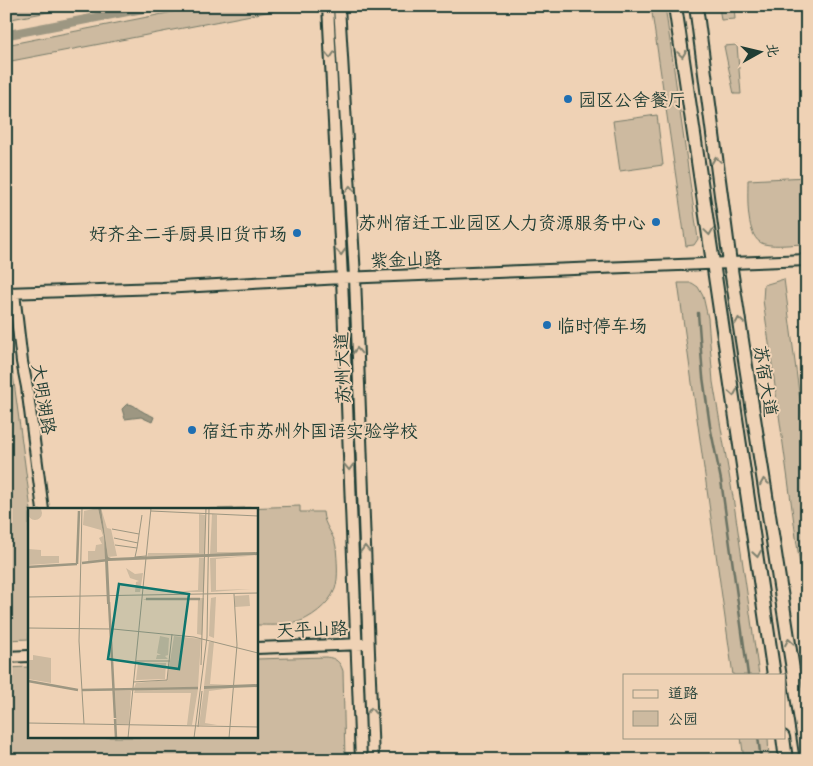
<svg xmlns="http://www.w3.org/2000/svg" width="813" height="766" font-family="Delius,'LXGW WenKai TC',sans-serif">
<rect width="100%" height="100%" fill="#efd2b5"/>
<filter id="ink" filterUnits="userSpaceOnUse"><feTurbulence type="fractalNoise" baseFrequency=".02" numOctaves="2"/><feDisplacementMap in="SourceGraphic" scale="10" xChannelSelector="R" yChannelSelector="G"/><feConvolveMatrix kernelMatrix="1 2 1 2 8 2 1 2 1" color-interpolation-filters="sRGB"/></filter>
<g filter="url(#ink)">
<path fill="#cdbaa0" stroke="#767c6a" d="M6,6H80L6,20Z
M203,6H298L6,62V45Z
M651,6H665L698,239L694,245L686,246Z
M719,6H734L735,19L721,20Z
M737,45L741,94H734L724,46Z
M657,115L663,165L620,171L613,121Z
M807,177V244C793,244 777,247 764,244C745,239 748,196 748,180Z
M784,279L807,453V569L804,570L800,566L763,300L764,285Z
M678,283H692L698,287L703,296L708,318L713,382L733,497L759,675H733Z
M6,322L31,510H29V639L6,640Z
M300,506V512H323C324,527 334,533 336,547C337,560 339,577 335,589C329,605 310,619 295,623C283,626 268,625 256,625V510H186Z
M326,657C336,658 340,662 343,671L345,760H6V668L29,667V737H256V659Z
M741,737H768L769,760H744Z"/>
<path fill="#9d9782" stroke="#6b7363" d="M127,404C135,404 137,409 142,411C146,414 149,414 154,417L152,422L141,417L125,419L122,409Z"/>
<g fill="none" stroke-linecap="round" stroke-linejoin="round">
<path stroke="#6b7363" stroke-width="2.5" d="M698,313L703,377L710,426L721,480L748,675
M758,737L761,760"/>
<path stroke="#9d9782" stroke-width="9" d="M6,35L156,6"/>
<defs>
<path id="minor" d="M328,6L342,278L361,760
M339,6L355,277L373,760
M6,293L162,288L342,278L807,260
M14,293L22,362L27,387L43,510
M256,648L363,644
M6,657L29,656"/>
<path id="major" d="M675,6L774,675
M696,6L730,263L807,760
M783,737L786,760"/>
</defs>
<use href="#minor" stroke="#1f3d34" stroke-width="14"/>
<use href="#major" stroke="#1f3d34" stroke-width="16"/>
<use href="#minor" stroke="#efd2b5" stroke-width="10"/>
<use href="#major" stroke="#efd2b5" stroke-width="12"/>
</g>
<defs><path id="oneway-chevron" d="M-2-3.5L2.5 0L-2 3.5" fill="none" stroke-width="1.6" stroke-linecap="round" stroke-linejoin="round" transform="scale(1.25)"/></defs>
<g stroke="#7d806e">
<use href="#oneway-chevron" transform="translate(682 54) rotate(82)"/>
<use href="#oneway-chevron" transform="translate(330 55) rotate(87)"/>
<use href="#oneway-chevron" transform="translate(716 160) rotate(-98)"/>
<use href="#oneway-chevron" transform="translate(350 189) rotate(-93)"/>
<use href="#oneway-chevron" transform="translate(709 232) rotate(82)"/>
<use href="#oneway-chevron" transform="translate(341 252) rotate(87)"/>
<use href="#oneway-chevron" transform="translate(739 321) rotate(-99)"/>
<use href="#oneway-chevron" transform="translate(357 351) rotate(-92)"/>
<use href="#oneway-chevron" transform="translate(733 393) rotate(81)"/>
<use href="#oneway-chevron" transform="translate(349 467) rotate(88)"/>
<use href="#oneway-chevron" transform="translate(764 482) rotate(-99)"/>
<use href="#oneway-chevron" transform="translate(365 549) rotate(-92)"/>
<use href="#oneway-chevron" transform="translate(757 554) rotate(81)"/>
<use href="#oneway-chevron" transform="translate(789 642) rotate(-99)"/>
<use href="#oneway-chevron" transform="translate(371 711) rotate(-92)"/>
</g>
</g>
<g fill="#1f6fb2" stroke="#efd2b5" stroke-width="2">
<circle cx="568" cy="99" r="5"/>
<circle cx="656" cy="222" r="5"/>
<circle cx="297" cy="233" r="5"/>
<circle cx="547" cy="325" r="5"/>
<circle cx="192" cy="430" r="5"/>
</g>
<g text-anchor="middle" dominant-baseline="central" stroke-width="4" stroke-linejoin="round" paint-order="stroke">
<g font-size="18" fill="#1f3d34" stroke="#efd2b5" text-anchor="start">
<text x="578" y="99">园区公舍餐厅</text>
<text x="646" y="222" text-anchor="end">苏州宿迁工业园区人力资源服务中心</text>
<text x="287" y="233" text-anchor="end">好齐全二手厨具旧货市场</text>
<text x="557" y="325">临时停车场</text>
<text x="202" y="430">宿迁市苏州外国语实验学校</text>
</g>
<g font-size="18" fill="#1f3d34" stroke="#efd2b5">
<text transform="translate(406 259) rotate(-2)">紫金山路</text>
<text transform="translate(342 368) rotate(-92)">苏州大道</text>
<text transform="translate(766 381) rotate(81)">苏宿大道</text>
<text transform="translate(44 399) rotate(81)">大明湖路</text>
<text transform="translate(312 629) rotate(-2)">天平山路</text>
</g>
</g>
<g transform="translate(28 508)">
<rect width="230" height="230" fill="#efd2b5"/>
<path d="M0 5a7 7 0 1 1 14 0a7 7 0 1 1-14 0ZM70,0L76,29L78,52L60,54V43H67L68,37L74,36L71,30L75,28L73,22L55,17L56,3ZM73,0L79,20L83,21L89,48L80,49ZM171,6L177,7V47L119,50L120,45H171ZM184,6L189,7V44H230L182,47ZM0,41L13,42V48H31V55L0,57ZM230,47L188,51V82L223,81L183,84L182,50ZM171,50H177L176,84H145L170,82ZM98,60L107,66L115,65L112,84H107L108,74L111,73L102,70ZM221,87L222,98L207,99V88ZM188,89L186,130L181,128L182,104L183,90ZM119,90H176L174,127L169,126L170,92H115ZM132,128L141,130L140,147L137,148L140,151H128L129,147H133L129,145ZM146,128L173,131L170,179L106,180L108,175L139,172ZM181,134H186L182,176L204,177L176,178ZM5,147L23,150V175L0,171V152H5ZM110,155H138L137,171L108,172ZM204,180L181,183L177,215L189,217H171L176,181ZM170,181L164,217H159L163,185H106L107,182ZM87,183H103L101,216L88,217Z" fill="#cdbaa0"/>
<path d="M70,0H73L80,49L83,50L230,44V47L80,53L82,96H79L76,29ZM230,176V179L176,181V178Z" fill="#9d9782"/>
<path fill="none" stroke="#9d9782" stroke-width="2.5" d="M54,55L80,52M49,56L51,3M0,59L49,56M118,91H172M81,94L87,210M0,173L50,182M54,182L170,180M87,211L88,230"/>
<path fill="none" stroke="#9c9681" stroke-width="1" d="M54,0L51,133L56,216M123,3L230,8M84,21L111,26M86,30L110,35M87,37L109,40L114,7M109,40L107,49L118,48M0,89L230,85M0,120L85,121L166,129L230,145M108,153H142M173,157L178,0M105,174L139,172L144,126M0,215L230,219M170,219L174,183M100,230L123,0M166,230L179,129L181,0M201,230L209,137L206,86"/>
<path fill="#0f766e" fill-opacity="0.15" stroke="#0f766e" stroke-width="2.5" d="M91,76L161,86L151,161L80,151Z"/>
<rect width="230" height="230" fill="none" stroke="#1f3d34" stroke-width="2.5"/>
</g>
<rect width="813" height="766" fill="none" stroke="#efd2b5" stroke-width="25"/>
<rect x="12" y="12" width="788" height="741" fill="none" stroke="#1f3d34" stroke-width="2" filter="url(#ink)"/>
<rect x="623" y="674" width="162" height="65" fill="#efd2b5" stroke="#9c9681"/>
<rect x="633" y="690" width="25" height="8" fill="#efd2b5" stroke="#9c9681"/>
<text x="668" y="698" font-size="15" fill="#1f3d34">道路</text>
<rect x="633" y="711" width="25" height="15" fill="#cdbaa0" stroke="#9c9681"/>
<text x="668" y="724" font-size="15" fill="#1f3d34">公园</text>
<g transform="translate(760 52) rotate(82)" stroke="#efd2b5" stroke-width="4" paint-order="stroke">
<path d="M0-4L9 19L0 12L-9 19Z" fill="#1f3d34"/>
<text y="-8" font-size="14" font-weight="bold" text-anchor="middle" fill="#1f3d34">北</text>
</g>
</svg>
